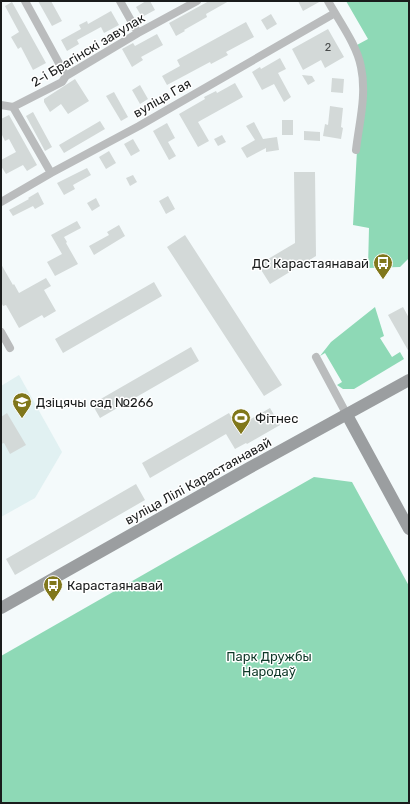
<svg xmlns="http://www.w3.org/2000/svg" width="410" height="804" font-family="Rubik,sans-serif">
<rect width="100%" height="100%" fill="#f4fafb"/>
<path fill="#e1f1f2" d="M19,375L62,452L35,498L1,517V386Z"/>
<path fill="#8ed9b6" d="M346,1H409V258L400,267L368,268L369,228L353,225L357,150L364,103L355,46L368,39Z
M375,307L384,336L380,338L392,357L400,352L404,359L354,389H343L337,385L342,382L325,353L320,356L331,342Z
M314,477L352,482L409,586V803H1V656Z"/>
<path fill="#d3d9d8" d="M38,1H51L62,21L52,26Z
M146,1H150L155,10L142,17L136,7Z
M209,1H229L206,14L207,17L184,30L185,31L176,36L169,23Z
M298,1H321L303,11Z
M12,2L46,63L33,70L21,47L18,49L11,37L19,32L5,6Z
M111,11L119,25L104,33L101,27L77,40L79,44L67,51L61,40L81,29L79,25L87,21L88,24Z
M271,14L277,24L267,30L261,20Z
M246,22L254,37L226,52L228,55L211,64L210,62L167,85L162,76L180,66L177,60Z
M328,29L344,57L325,68L321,60L303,70L292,49Z
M157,34L163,45L141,57L143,60L132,67L122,49L133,43L135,46Z
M280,58L286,69L278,73L291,97L284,102L274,84L262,90L252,72L260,67L261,69Z
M302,75L312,76L315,81L308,85Z
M332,78L344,79L343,93L331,92Z
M75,79L89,101L68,114L61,104L50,112L44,102V99Z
M235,83L243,97L198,122L209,141L198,147L179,114L205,99L204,97L216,91L217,93Z
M140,85L148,99L140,104L132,90Z
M114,92L128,117L121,121L106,96Z
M330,106L343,108L341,127L343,128L341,139L323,136L325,124L328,125Z
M33,112L52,147L45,151L26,116Z
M9,115L37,165L27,171L23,165L6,174L1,166V160L16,152L9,139L5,141L1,133V119Z
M282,120H293V135H282Z
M100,121L105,129L64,153L59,145Z
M254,122L263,139L277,137L279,150L266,152V148L247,158L241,148L255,140L246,126Z
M167,123L175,138L168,142L176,156L169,160L153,131Z
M304,131L320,132V141L304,140Z
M222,135L226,142L218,146L214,139Z
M133,139L140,151L131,156L124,144Z
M109,151L116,163L106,169L99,157Z
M87,168L91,175L73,185L75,189L64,195L57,183Z
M294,172H315L316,256L270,284L258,265L295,243Z
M133,175L137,182L130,186L126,178Z
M38,192L44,204L35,209L33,206L13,216L9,210L29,199L28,198Z
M168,196L175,209L166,214L159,201Z
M96,198L100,206L92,211L87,203Z
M77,221L81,228L64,237L67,242L66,243L78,264L55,276L47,262L62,254L51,235Z
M119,225L125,236L94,255L89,246L109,235L107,232Z
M185,235L282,385L264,396L167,247Z
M1,264L13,285L14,284L19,293L46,278L51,286L44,290L56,311L44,318L42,315L19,328L6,305L3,306L1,302Z
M154,282L162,296L63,353L55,339Z
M403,307L409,318V352L388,315Z
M191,347L199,361L100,418L92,404Z
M270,408L280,425L247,444L246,443L235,449L226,434L150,478L142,463L229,413L237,427Z
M7,413L26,445L10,454L4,443L1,444V417Z
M136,484L145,500L15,575L6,559Z"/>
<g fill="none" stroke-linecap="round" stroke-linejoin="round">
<path stroke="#babcbd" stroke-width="8" d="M25,1L66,76
M120,1L138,33
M328,1C339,21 357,45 361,67C367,95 359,123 356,150
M1,105L13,107L51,173
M13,107L62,82L66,76L138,33L197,1
M1,202L51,173L139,126L335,13
M1,332L10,348
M316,357L347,415"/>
<path stroke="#9b9ea0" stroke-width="12" d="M347,415L409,529
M1,608L249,468L409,380"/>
</g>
<defs>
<symbol id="bus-pin" viewBox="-11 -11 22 30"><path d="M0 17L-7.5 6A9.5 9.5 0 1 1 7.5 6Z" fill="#80771b" stroke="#fff"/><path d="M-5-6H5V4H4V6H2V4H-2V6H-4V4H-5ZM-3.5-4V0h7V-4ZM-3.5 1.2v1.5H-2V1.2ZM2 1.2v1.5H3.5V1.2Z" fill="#fff"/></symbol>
<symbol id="school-pin" viewBox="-11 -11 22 30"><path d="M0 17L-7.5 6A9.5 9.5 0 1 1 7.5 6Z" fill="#80771b" stroke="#fff"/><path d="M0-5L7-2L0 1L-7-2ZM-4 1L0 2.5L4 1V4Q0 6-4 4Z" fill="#fff"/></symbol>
<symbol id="stadium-pin" viewBox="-11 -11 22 30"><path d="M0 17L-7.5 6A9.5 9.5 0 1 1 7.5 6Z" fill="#80771b" stroke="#fff"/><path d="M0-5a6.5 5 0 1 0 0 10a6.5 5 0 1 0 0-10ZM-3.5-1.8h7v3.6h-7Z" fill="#fff"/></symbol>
</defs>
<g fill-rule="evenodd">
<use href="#bus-pin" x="372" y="252" width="22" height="30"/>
<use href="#school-pin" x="11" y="391" width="22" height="30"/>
<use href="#stadium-pin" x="230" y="407" width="22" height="30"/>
<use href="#bus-pin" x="42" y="574" width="22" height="30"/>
</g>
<g text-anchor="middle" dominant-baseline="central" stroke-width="3" stroke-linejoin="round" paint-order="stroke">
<g font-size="11" fill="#484b4b">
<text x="328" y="47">2</text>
</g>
<g font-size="13" fill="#1a1c1c" stroke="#fff">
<text transform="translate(88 50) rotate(-31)">2-і Брагінскі завулак</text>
<text transform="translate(162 98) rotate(-30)">вуліца Гая</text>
<text transform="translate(198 481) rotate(-29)">вуліца Лілі Карастаянавай</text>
</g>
<g font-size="13" fill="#1a1c1c" stroke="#fff" text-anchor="start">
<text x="369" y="263" text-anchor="end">ДС Карастаянавай</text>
<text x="36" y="402">Дзіцячы сад №266</text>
<text x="255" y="418">Фітнес</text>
<text x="67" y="585">Карастаянавай</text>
</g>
<g font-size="13" fill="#0f3828" stroke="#fff">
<text x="269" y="656">Парк Дружбы<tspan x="269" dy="15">Народаў</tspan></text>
</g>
</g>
<rect width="410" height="804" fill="none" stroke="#1a1c1c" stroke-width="4"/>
</svg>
